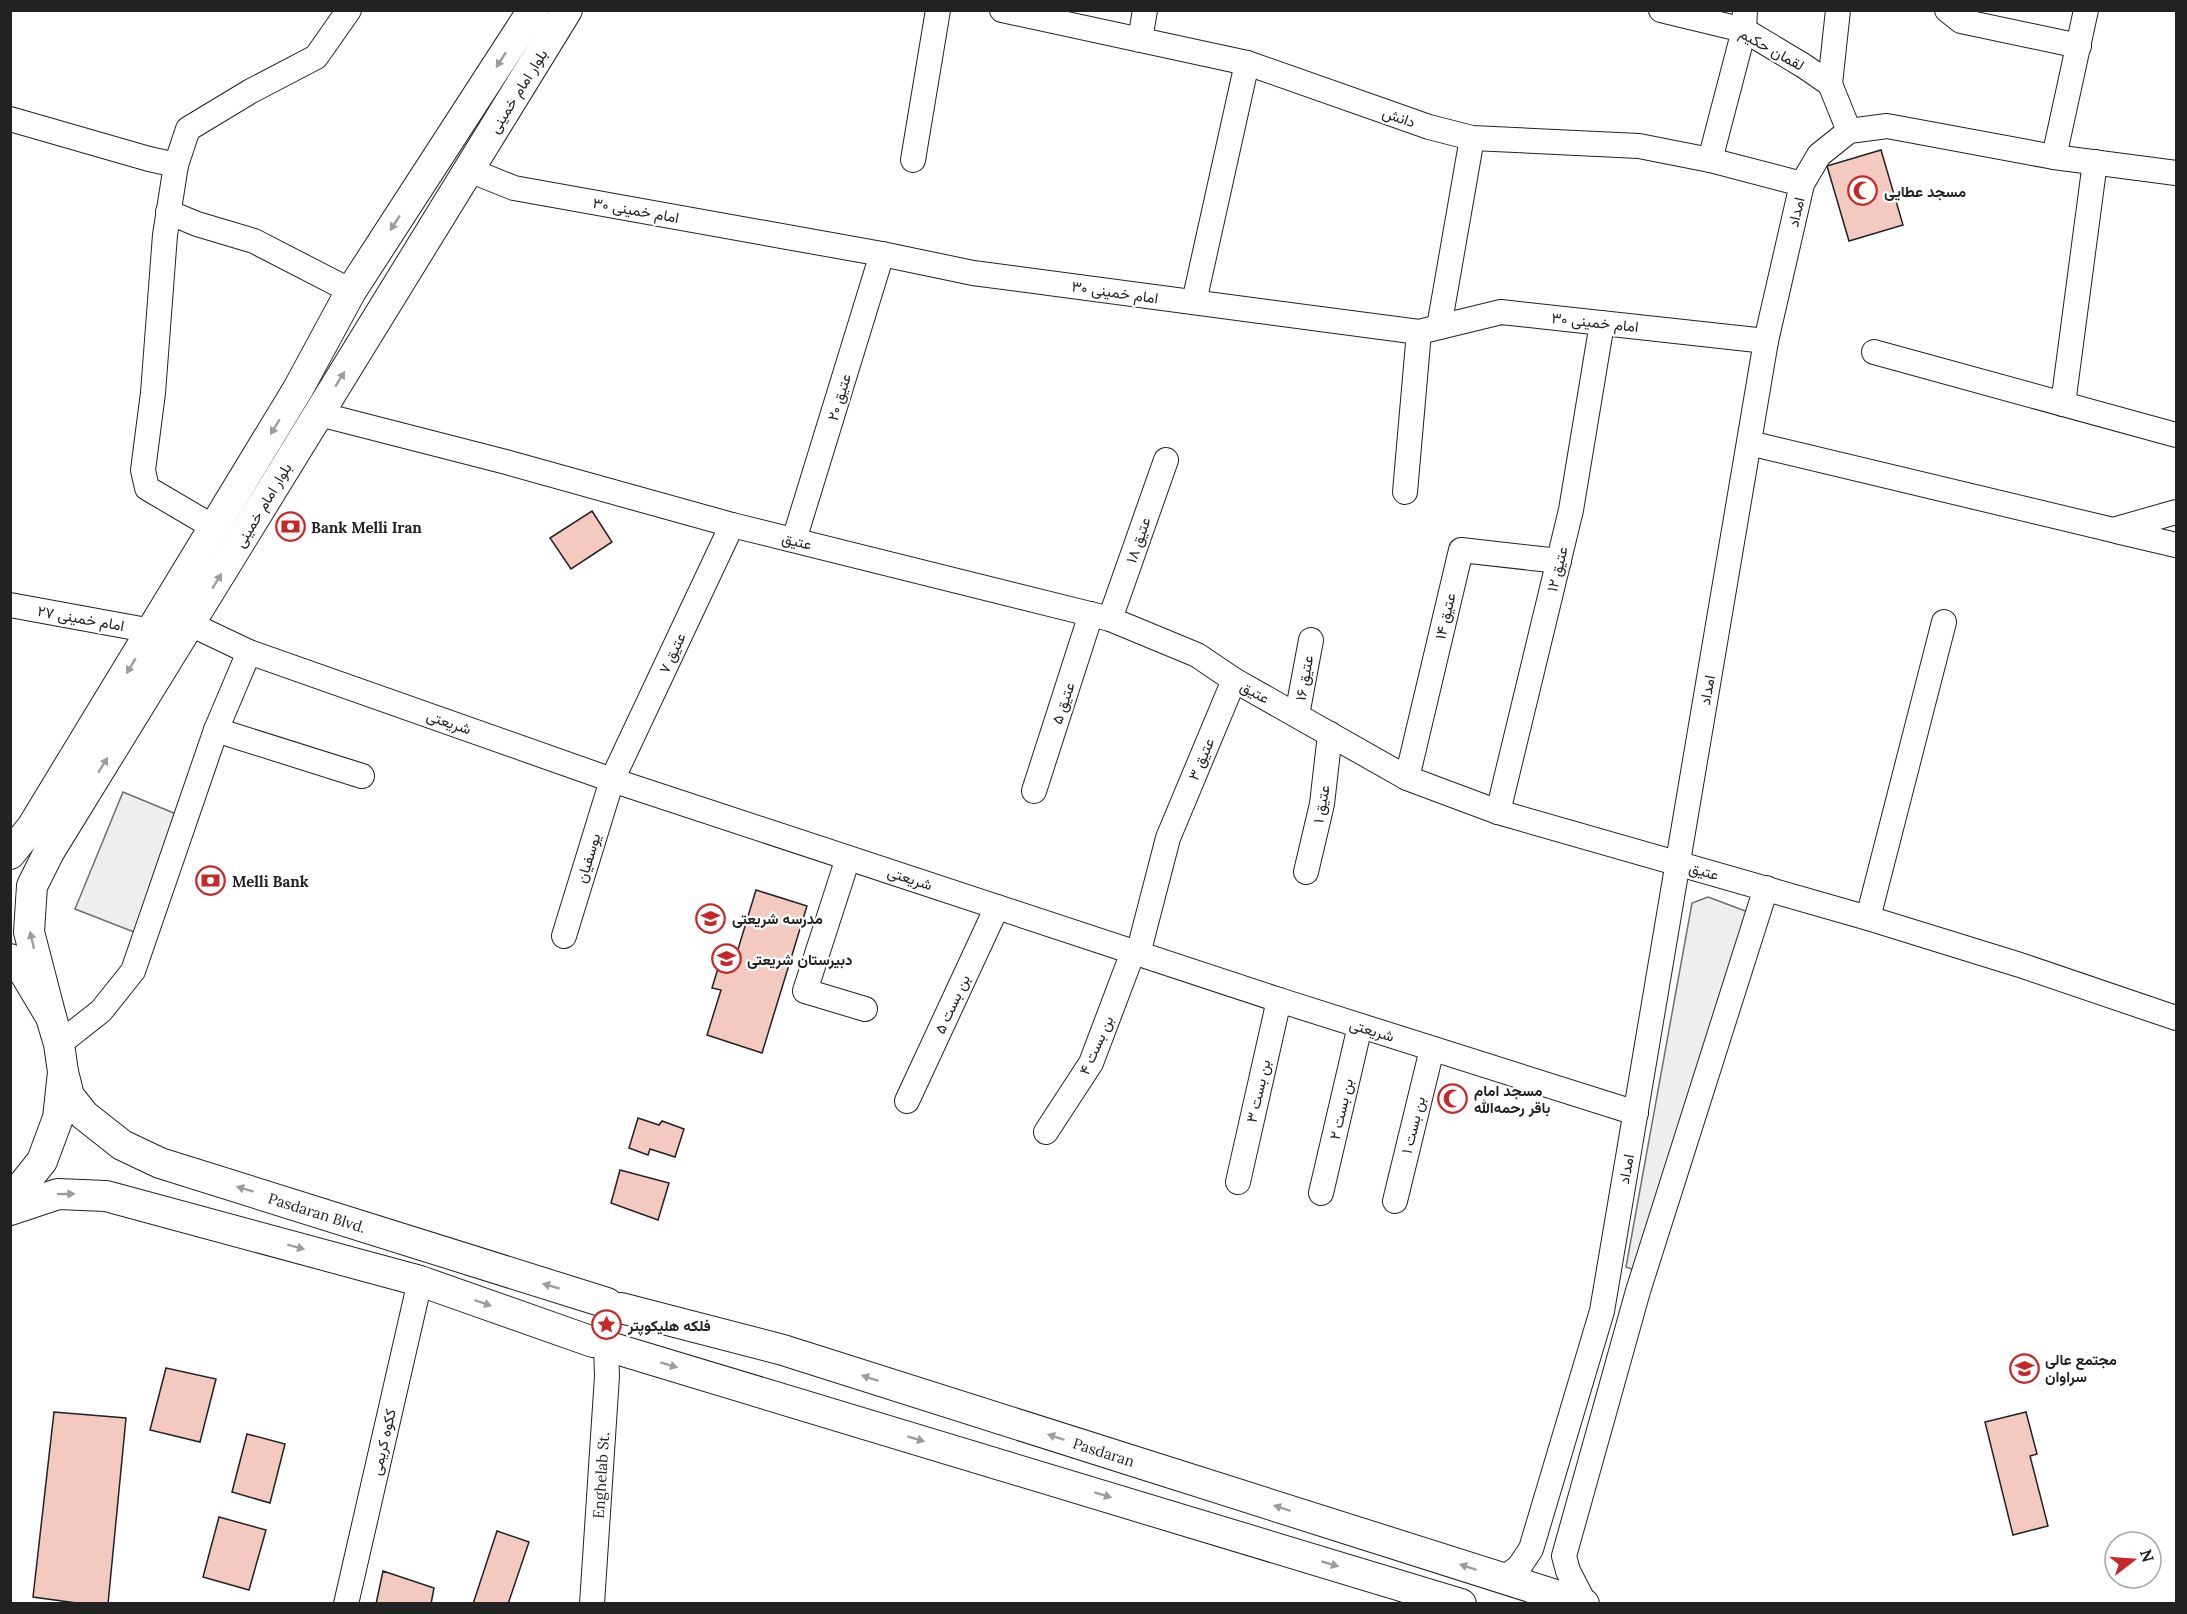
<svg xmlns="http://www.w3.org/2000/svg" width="2187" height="1614" font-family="Lora,Vazirmatn,serif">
<rect width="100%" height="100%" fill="#fff"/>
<path fill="#eee" stroke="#6f6f6f" stroke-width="1.5" d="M123,792L181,816L134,932L75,909Z
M1708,897L1748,912L1637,1271L1626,1267L1692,903Z"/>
<path fill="#f3c9c0" stroke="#222" stroke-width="1.5" d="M1881,150L1903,225L1849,241L1827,166Z
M592,511L612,542L571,569L550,538Z
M756,890L807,906L762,1053L707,1035L721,990L712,988L719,965L732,969Z
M638,1118L659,1125L662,1121L684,1129L675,1157L650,1149L648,1155L629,1148Z
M620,1170L669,1183L658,1220L611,1203Z
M166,1368L216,1379L200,1442L150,1430Z
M54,1412L126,1418L108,1604H84L33,1597Z
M2026,1412L2037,1454L2030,1456L2048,1526L2013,1535L1985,1422Z
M247,1434L285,1444L270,1503L232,1492Z
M219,1517L266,1530L249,1590L203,1577Z
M497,1531L529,1542L508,1604H473Z
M383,1571L434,1588L431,1604H376Z"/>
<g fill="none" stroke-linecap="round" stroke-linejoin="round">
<defs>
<g id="minor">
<path d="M1002,10L1247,63L1429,127L1472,138L1639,146L1710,160L1802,184"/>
<path d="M1661,10L1744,30L1804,66L1830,84L1849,131"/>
<path d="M1947,10L1961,21L2079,46"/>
<path d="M1140,40L1145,10"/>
<path d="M1830,84L1838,10"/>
<path d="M10,119L149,159L176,165L165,235L153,393L143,470L147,488L215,528"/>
<path d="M2054,157L2086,10"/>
<path d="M913,160L938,10"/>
<path d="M1710,160L1744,30L1745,10"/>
<path d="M176,165L188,129L251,91L316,57L349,10"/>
<path d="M469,170L514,188L882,254L973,273L1419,332L1501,312L1766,341"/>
<path d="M168,212L197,224L254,241L351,291"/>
<path d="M1194,302L1247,63"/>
<path d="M1439,327L1472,138"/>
<path d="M1874,352L2176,435"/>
<path d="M2063,404L2095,162"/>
<path d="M319,414L506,462L732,525L1110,619L1197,655L1234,680L1407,778L1498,812L1868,918L2020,965L2176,1018"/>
<path d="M1749,443L2113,530L2176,512"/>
<path d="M1405,492L1419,332"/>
<path d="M2116,531L2176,545"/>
<path d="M794,540L882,254"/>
<path d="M10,605L152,631"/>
<path d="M1110,619L1166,460"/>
<path d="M190,624L249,652L612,780L1279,1000L1636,1113"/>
<path d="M1297,715L1311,640"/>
<path d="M216,730L362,776"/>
<path d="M1407,778L1461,550L1559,561"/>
<path d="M1034,791L1091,614"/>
<path d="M1498,812L1571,510L1602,323"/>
<path d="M848,858L805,991L865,1009"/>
<path d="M1306,872L1322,804L1330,734"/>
<path d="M1868,918L1944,622"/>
<path d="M564,936L612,780L732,525"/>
<path d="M1138,954L1168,838L1234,680"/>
<path d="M59,1044L101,1011L133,971L216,730L249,652"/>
<path d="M907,1101L997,907"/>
<path d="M1046,1132L1091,1063L1133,952"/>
<path d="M1238,1182L1279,1000"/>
<path d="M1321,1193L1360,1026"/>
<path d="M1395,1201L1432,1049"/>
<path d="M1504,1578L1519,1567L1531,1549L1602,1311L1766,341L1802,184L1819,155L1849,131L1887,126L2054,157L2176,173"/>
<path d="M346,1604L420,1281"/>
<path id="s1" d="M592,1604L607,1376L606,1348"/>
<path d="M1585,1604L1568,1571L1564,1556L1638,1291L1766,888"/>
</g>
<g id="major">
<path d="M10,854L32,827L298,389L351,291L533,10"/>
<path d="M10,959L21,967L51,1017L59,1044L63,1072L58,1118L42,1161L10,1201"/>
<path d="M51,1017L29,932L32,886L49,852L567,10"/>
<path id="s2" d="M63,1072L69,1096L84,1115L122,1145L160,1163L607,1303"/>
<path d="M10,1210L58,1194L106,1196L420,1281L593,1342"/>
<path id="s3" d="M621,1308L783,1350L1584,1604"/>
<path d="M613,1348L1461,1604"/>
</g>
</defs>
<use href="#minor" stroke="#222" stroke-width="26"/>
<use href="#major" stroke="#222" stroke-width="32"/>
<use href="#minor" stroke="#fff" stroke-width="24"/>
<use href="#major" stroke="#fff" stroke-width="30"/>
</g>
<defs><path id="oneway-solid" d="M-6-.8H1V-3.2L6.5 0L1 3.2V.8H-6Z" transform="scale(1.5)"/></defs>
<g fill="#9c9c9c">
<use href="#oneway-solid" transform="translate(501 60) rotate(123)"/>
<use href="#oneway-solid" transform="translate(395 223) rotate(123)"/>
<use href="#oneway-solid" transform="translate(340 379) rotate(-58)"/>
<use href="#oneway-solid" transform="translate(275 427) rotate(121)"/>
<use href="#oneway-solid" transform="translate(217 581) rotate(-59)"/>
<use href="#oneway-solid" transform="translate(131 666) rotate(121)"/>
<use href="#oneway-solid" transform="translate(103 765) rotate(-58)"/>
<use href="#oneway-solid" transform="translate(32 940) rotate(-103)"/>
<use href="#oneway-solid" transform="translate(245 1189) rotate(-163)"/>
<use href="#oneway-solid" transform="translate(66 1194) rotate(-1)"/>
<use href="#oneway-solid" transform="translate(296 1247) rotate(15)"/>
<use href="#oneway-solid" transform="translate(551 1286) rotate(-163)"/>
<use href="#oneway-solid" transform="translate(483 1303) rotate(19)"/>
<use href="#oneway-solid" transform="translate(669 1365) rotate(17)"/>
<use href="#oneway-solid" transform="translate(870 1378) rotate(-162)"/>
<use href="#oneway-solid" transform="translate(1056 1437) rotate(-162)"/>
<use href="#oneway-solid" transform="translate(916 1439) rotate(17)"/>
<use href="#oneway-solid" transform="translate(1103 1495) rotate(17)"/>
<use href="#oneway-solid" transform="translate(1282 1508) rotate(-162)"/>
<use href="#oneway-solid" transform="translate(1330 1564) rotate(17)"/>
<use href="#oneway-solid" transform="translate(1468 1567) rotate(-162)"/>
</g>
<defs>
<symbol id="mosque-ring" viewBox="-11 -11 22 22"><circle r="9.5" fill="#fff" stroke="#c62828" stroke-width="1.5"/><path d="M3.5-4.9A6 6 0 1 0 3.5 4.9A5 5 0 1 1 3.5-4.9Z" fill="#c62828"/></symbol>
<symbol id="bank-ring" viewBox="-11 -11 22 22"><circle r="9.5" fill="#fff" stroke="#c62828" stroke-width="1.5"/><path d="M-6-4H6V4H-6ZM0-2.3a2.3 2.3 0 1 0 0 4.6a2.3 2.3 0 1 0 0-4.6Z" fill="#c62828"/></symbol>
<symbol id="school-ring" viewBox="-11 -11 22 22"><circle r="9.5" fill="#fff" stroke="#c62828" stroke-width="1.5"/><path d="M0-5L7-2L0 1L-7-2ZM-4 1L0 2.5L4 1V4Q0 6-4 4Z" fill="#c62828"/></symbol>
<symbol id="sight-ring" viewBox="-11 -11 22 22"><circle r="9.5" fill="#fff" stroke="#c62828" stroke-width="1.5"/><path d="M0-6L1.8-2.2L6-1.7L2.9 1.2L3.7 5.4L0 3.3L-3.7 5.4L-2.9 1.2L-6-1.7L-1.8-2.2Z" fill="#c62828"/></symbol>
<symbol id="university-ring" viewBox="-11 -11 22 22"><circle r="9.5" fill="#fff" stroke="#c62828" stroke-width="1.5"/><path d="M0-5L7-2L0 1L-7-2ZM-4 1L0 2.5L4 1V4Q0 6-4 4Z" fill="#c62828"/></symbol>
</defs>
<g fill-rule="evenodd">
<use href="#mosque-ring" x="1846" y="174" width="33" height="33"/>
<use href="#bank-ring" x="274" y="510" width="33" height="33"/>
<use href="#bank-ring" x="194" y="864" width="33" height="33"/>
<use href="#school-ring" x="694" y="902" width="33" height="33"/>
<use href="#school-ring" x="710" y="942" width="33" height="33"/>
<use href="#mosque-ring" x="1436" y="1082" width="33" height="33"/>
<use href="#sight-ring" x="590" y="1308" width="33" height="33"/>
<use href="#university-ring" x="2008" y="1352" width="33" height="33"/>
</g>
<g text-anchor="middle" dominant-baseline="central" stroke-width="4.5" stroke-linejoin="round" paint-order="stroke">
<g font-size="15" fill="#222" stroke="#fff">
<text transform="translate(1772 49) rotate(29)">لقمان حکیم</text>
<text transform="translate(518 91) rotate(-58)">بلوار امام خمینی</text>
<text transform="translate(1399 117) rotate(19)">دانش</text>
<text transform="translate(636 210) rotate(10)">امام خمینی ۳۰</text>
<text transform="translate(1796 212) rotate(-77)">امداد</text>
<text transform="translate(1115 292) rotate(8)">امام خمینی ۳۰</text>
<text transform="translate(1595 322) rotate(6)">امام خمینی ۳۰</text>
<text transform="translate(839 397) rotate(-73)">عتیق ۲۰</text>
<text transform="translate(263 505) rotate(-59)">بلوار امام خمینی</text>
<text transform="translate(1138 540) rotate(-71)">عتیق ۱۸</text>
<text transform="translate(797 541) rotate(14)">عتیق</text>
<text transform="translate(1557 569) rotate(-76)">عتیق ۱۲</text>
<text transform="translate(1445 616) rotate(-77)">عتیق ۱۴</text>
<text transform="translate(81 618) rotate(10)">امام خمینی ۲۷</text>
<text transform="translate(672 653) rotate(-65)">عتیق ۷</text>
<text transform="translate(1304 678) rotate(-80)">عتیق ۱۶</text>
<text transform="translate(1707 690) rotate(-80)">امداد</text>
<text transform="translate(1255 692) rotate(29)">عتیق</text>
<text transform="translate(1063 703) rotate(-72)">عتیق ۵</text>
<text transform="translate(449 722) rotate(19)">شریعتی</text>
<text transform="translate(1201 759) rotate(-67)">عتیق ۳</text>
<text transform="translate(1321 804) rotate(-80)">عتیق ۱</text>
<text transform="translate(588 858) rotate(-73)">یوسفیان</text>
<text transform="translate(1704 871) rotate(15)">عتیق</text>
<text transform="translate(910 878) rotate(18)">شریعتی</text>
<text transform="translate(952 1004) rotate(-65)">بن بست ۵</text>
<text transform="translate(1372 1030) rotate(17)">شریعتی</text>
<text transform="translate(1096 1045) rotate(-66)">بن بست ۴</text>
<text transform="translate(1258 1091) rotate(-77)">بن بست ۳</text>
<text transform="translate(1341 1109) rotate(-77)">بن بست ۲</text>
<text transform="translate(1413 1125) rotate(-76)">بن بست ۱</text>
<text transform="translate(1626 1169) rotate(-80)">امداد</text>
<text stroke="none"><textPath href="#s2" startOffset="304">Pasdaran Blvd.</textPath></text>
<text transform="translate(383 1442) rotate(-77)">ککوه کریمی</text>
<text stroke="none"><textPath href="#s3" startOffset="504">Pasdaran</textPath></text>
<text stroke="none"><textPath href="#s1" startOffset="129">Enghelab St.</textPath></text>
</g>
<g font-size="15" font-weight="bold" fill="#222" stroke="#fff" text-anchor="start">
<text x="1884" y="191">مسجد عطایی</text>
<text x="311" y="527">Bank Melli Iran</text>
<text x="232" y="881">Melli Bank</text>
<text x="732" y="918">مدرسه شریعتی</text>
<text x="747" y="959">دبیرستان شریعتی</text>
<text x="1474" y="1090">مسجد امام<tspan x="1474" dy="17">باقر رحمه‌الله</tspan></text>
<text x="628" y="1325">فلکه هلیکوپتر</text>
<text x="2045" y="1359">مجتمع عالی<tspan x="2045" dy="17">سراوان</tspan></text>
</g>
</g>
<rect width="2187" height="1614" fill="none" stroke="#222222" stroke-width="24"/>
<g transform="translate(2133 1560) rotate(73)"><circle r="28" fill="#ffffff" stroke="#a7a7a7" stroke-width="1.5"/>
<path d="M0-4.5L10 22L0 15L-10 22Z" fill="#c62828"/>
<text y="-9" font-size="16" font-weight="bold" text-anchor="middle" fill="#222222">N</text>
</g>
</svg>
